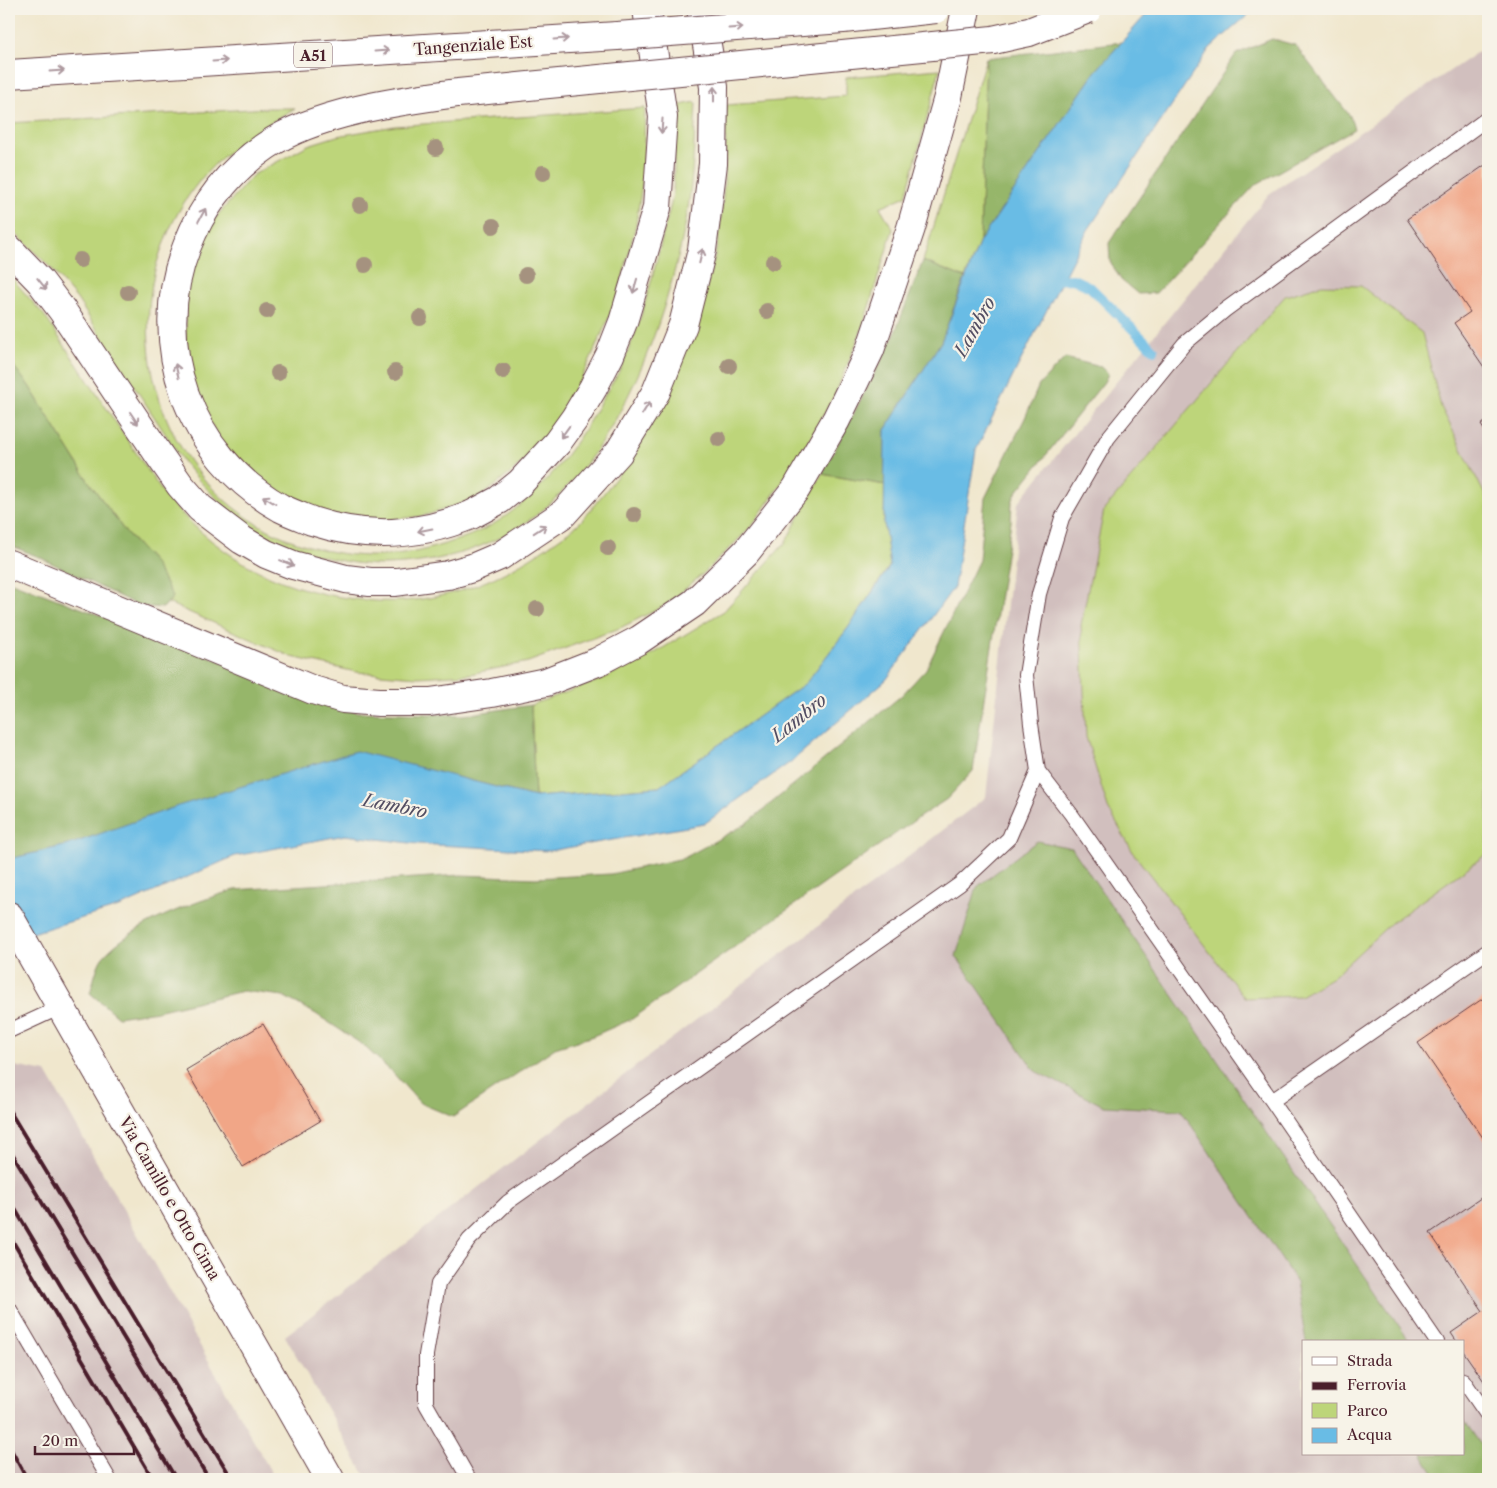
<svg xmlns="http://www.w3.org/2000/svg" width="1497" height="1488" font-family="'Libre Caslon Text',serif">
<rect width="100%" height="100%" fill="#f7f3e8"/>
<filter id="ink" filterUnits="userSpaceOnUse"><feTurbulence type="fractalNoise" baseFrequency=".02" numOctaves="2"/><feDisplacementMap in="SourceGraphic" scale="10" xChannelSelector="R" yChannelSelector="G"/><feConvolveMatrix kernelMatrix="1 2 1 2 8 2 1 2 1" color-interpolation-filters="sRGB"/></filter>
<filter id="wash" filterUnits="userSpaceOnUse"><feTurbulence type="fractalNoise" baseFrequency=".0096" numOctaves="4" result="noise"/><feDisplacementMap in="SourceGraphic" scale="20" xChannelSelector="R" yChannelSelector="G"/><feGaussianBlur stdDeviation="1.12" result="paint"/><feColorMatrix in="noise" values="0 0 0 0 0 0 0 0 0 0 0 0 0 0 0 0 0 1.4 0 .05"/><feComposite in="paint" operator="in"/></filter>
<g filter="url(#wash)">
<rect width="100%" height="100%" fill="#f0e7cd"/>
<path fill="#d1bfbe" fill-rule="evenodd" d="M1488,45V1479H367L285,1336L986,797L1018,503L1269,194ZM1303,1342H1463V1454H1303Z
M9,1065L46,1072L275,1479H9Z"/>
<path fill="#bdd57a" stroke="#847a52" d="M986,58L980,241L965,278L923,261Z
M940,69L906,196L880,207L893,229L862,329L834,397L797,461L750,528L705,572L666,605L620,628L528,662L470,674L418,677L356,672L292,657L168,603L173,597L154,563L126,533L89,482L29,386L9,360V275L44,315L161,490C212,553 273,589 354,599C427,609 492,587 551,544C559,538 569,532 577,525C584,519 589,511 595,504C615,480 634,455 649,428C660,406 668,381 677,359C694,320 711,282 718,240C725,195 726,150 726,105L846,96V77Z
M696,102C694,143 693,185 685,226C666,321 621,444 545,508C500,546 441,564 383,565C361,565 340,561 320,556C260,540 224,511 185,464L77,299L50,267L9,227V123L269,108H295C270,123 245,138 223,157C188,186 162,235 153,279C130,395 193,513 309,546C354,559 393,560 438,546C459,540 482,532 500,520C542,492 573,451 597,408C607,390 620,373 627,354C643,316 653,275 663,235C666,221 671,207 673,193C675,164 674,134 675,106Z
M645,108L643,178L636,224L617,300L570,404L541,444L512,472L478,499L423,516L369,522L311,513L227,455L186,374V283L210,224L253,175L308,145L337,136L395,126Z
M1322,285L1361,286L1422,333L1441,407L1488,501V853L1391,923L1333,977L1300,996L1245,998L1134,854L1108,808L1086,737L1081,625L1104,510L1285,296Z
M822,474L885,485L884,523L890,565L848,628L806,683L659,787L535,797L531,705L600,680L653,654L724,611L785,543Z"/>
<path fill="#96b66a" stroke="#706a4a" d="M1272,39L1295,45L1350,116L1354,129L1255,185L1156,293L1138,294L1121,280L1110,261L1109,243L1236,54Z
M1122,42L1095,72L980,241L986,58Z
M923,261L965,278L941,342L885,430V485L822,474L892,340Z
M1065,358L1101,367L1108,374L1104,382L1016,493L1012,502L1011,522L973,771L947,799L915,820L632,1019L593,1036L555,1048L453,1117L420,1103L394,1074L363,1045L316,1014L283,996L243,991L157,1011L118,1017L90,993C93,984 97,964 103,957C132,924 192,903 234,890L461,875L535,878L611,874L684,858L746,824L902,695L926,669L979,560L985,498L1025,418L1039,385Z
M9,360L29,386L89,482L126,533L154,563L173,597L163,608L139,606L39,557L9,545Z
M9,581L356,712L464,715L531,705L535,797L436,772L68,845L9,859Z
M1037,841L1072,848L1410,1342H1306L1296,1281L1181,1110L1104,1106L1035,1071L956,956L977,887Z
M1463,1419L1488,1455V1479H1438L1422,1454H1463Z"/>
<path fill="#69bce5" stroke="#5a6e88" d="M1151,9H1255L1210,48L1088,230L1021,360L976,450L954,587L886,680L792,761L704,824L549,851L418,844L345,835L235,856L122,906L9,940V859L68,845L178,806L356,751L535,797L659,787L806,683L848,628L890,566L884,523L885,430L941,342L980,241L1095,72Z"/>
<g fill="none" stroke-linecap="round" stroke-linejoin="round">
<path stroke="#69bce5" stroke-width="10" d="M1050,280L1073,279L1090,287L1154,350"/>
</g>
<g id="blocks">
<path fill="#f1a687" d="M1488,163V373L1454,323L1470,312L1407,219Z
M1488,420V436L1481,425Z
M1488,995V1145L1418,1043Z
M263,1024L320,1121L243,1167L186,1070Z
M1488,1193V1387L1463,1351V1342H1457L1451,1333L1483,1311L1430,1233Z"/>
</g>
</g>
<g filter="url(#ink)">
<use href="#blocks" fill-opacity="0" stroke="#633d43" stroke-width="1"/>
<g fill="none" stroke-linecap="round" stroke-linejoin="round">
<defs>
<path id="service" d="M1038,771L1031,724L1026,675L1039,594L1062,518L1108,438L1184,344L1225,310L1488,118
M9,1031L61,1007
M1272,1101L1488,951
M9,1308L109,1479
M1463,1380L1488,1416
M469,1479L426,1404V1355L438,1284L469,1240L508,1202L960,884L1009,838L1038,771L1071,814L1272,1101L1437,1342"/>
<path id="minor" d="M9,564L313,690L343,699L379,702H430L492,693L546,682L597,662L639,640L694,603L746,552L796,489L836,420L870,350L911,228L948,97L966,9
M9,916L330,1479"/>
<path id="motorway" d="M9,74L617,36
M9,249L40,281L62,310L159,455L180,485L200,508L242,540L266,554L293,565L346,579L370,582H396L448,575L472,568L500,556L563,514L619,452L656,392L683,325L702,250L713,164L714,87L701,9
M471,515L499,500L520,483L557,443L575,418L593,388L610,355L623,322L657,208L663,117L647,9"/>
</defs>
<use href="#service" stroke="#633d43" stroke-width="16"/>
<use href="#minor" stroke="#633d43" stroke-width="30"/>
<use href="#motorway" stroke="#633d43" stroke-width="30"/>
<use href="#service" stroke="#fff" stroke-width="14"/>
<use href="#minor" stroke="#fff" stroke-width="28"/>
<use href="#motorway" stroke="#fff" stroke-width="28"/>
<path stroke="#4a1f2b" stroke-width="4" d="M9,1110L232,1479
M9,1148L209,1479
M9,1199L176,1479
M9,1235L153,1479
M9,1446L27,1479"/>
<defs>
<path id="motorway-bridge" d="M617,36L843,19L936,9
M471,515C418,537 367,539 312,521C302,517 291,513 281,508C189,457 148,343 187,246C203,205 230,170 266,146C316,112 399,101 458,93L993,40L1029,32L1088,9"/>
</defs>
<use href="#motorway-bridge" stroke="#633d43" stroke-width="30" stroke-linecap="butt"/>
<use href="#motorway-bridge" stroke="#fff" stroke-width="28"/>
</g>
<g fill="#a5927f">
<circle cx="436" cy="148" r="8"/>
<circle cx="543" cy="173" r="8"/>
<circle cx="360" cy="205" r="8"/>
<circle cx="493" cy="226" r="8"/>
<circle cx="80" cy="260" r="8"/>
<circle cx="773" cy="262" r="8"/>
<circle cx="365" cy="265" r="8"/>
<circle cx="526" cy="275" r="8"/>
<circle cx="128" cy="292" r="8"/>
<circle cx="267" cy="311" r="8"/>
<circle cx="767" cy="311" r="8"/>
<circle cx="420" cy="318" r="8"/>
<circle cx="729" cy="366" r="8"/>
<circle cx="503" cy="371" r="8"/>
<circle cx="395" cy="372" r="8"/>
<circle cx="278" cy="373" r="8"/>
<circle cx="719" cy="439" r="8"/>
<circle cx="634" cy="515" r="8"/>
<circle cx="608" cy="548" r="8"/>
<circle cx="537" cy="609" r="8"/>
</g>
<defs><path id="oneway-shaft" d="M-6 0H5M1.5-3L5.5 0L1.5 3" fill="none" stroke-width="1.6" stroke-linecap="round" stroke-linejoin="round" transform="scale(1.25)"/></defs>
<g stroke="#ae9aa0">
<use href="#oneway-shaft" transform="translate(736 28) rotate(-4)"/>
<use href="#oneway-shaft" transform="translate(561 39) rotate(-4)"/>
<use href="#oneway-shaft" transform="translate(382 51) rotate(-4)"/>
<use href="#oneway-shaft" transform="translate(220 61) rotate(-4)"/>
<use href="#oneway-shaft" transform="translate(57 71) rotate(-4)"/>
<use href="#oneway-shaft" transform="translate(714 94) rotate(-90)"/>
<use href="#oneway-shaft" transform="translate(662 126) rotate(94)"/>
<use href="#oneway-shaft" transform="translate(202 215) rotate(-61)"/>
<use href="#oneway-shaft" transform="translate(701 256) rotate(-77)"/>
<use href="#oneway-shaft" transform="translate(42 284) rotate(51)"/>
<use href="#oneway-shaft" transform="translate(635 286) rotate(106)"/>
<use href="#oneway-shaft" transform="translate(177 371) rotate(-103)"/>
<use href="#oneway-shaft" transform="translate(646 408) rotate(-58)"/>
<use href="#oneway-shaft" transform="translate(134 418) rotate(56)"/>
<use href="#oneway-shaft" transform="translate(565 432) rotate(126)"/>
<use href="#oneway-shaft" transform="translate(269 500) rotate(-148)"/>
<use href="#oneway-shaft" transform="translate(540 529) rotate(-33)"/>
<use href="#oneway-shaft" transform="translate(425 530) rotate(169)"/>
<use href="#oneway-shaft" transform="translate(287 563) rotate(22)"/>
</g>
</g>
<g text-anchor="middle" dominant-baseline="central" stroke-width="4.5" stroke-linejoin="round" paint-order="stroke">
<rect fill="#f7f3e8" stroke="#7e5f64" stroke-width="1" x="294" y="42.5" width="38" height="25" rx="4"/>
<g font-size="15" font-weight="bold" fill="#4a1f2b">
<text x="313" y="55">A51</text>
</g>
<g font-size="16" fill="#4a1f2b" stroke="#f7f3e8">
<text transform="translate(473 45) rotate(-4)">Tangenziale Est</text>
<text transform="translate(170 1198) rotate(60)">Via Camillo e Otto Cima</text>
</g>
<g font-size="18" font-style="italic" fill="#534e63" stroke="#f7f3e8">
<text transform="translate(975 327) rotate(-61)">Lambro</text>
<text transform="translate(799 718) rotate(-39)">Lambro</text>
<text transform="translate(395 806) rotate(11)">Lambro</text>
</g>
</g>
<rect width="1497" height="1488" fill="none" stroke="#f7f3e8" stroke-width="30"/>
<rect x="1302" y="1340" width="162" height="115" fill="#f7f3e8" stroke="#b29e9c"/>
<rect x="1312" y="1357" width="25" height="8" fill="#ffffff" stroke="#b29e9c"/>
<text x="1347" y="1366" font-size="15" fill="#4a1f2b">Strada</text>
<rect x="1312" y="1382" width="25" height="8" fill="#4a1f2b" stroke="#b29e9c"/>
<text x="1347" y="1390" font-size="15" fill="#4a1f2b">Ferrovia</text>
<rect x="1312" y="1403" width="25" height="15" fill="#bdd57a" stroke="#b29e9c"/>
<text x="1347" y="1416" font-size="15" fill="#4a1f2b">Parco</text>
<rect x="1312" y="1428" width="25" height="15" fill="#69bce5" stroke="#b29e9c"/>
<text x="1347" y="1440" font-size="15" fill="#4a1f2b">Acqua</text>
<path d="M35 1446v8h99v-8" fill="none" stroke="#4a1f2b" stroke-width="2.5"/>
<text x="42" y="1446" font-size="15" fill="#4a1f2b" stroke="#f7f3e8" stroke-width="4" paint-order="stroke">20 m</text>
</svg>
